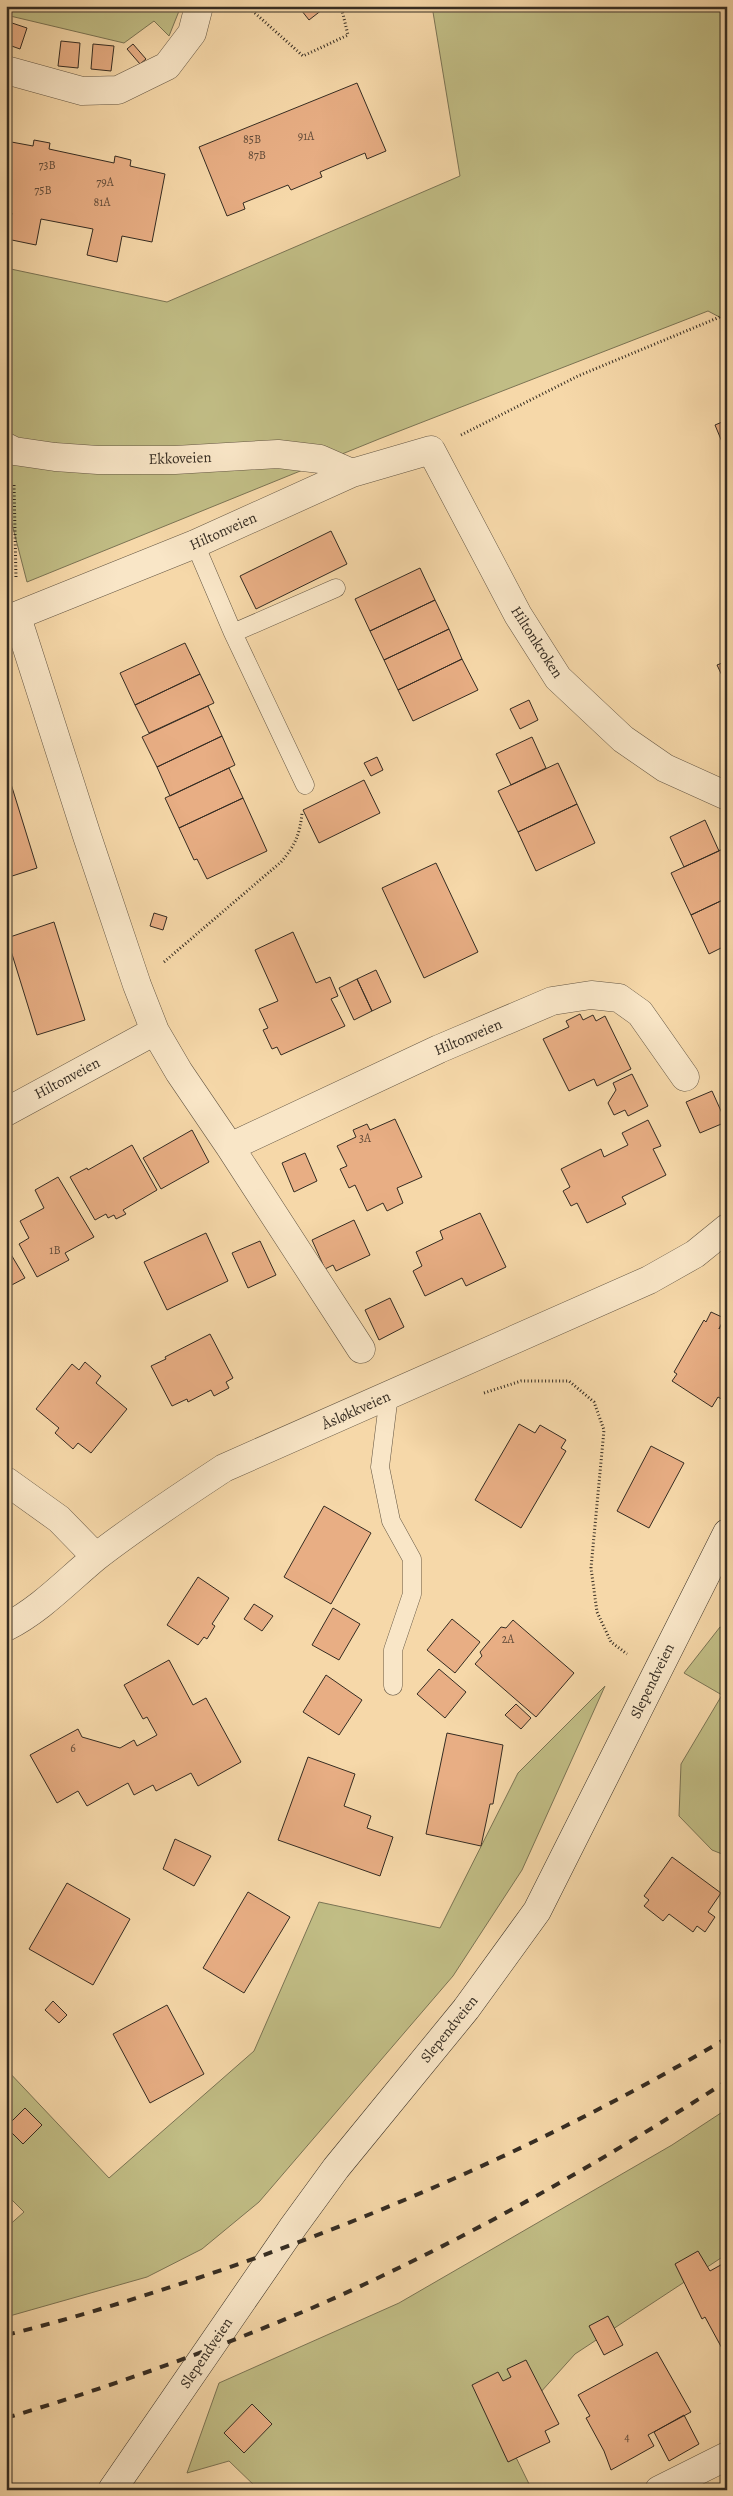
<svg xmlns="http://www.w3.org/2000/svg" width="733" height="2496" font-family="Alegreya,serif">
<rect width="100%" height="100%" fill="#f6d8a9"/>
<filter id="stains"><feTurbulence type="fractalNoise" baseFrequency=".004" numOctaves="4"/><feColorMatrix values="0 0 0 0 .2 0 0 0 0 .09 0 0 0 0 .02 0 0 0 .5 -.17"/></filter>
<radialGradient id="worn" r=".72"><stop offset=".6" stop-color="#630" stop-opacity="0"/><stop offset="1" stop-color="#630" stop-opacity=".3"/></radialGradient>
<path fill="#c1bd85" stroke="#7b7454" d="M6,6H181L169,36L154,21L124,43L6,15Z
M432,6H727V321L708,311L379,439L27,582L6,501V268L167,302L460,176Z
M720,1627L727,1630V1856L712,1850L679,1816L681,1764L722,1695L684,1673Z
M605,1686L522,1870L453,1976L259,2202L202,2249L147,2277L6,2317V2228L24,2212L6,2194V2069L109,2178L254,2051L319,1902L440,1928L518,1773Z
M727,2109V2254L575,2354L504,2433L532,2490H259L229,2461L187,2473L219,2383L399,2303L672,2145Z"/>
<path fill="#e8ae84" stroke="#352c22" d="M298,6H327L309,20Z
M6,21L27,28L20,49L6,44Z
M61,41L80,43L78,68L58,66Z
M93,44L114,46L111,71L91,69Z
M133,44L146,59L140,64L127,49Z
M357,83L386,151L367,159L365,153L320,172L322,177L291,190L288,185L243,203L245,209L227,216L199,147Z
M34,140L50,143L49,149L114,163L115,156L131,160L130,166L165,174L152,242L122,236L117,262L87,255L93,229L41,219L36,245L7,239L12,213L6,212V141L33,146Z
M727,420V454L715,425Z
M331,531L347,564L256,609L240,576Z
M420,568L435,600L370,631L355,599Z
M435,600L449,629L384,660L370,631Z
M449,629L462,659L398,690L384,660Z
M185,643L200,674L135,705L120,673Z
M462,659L478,690L413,721L398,690Z
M727,661V686L717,665Z
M200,674L214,703L149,733L135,705Z
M529,700L538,720L520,729L510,709Z
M208,706L222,736L157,767L142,737Z
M222,736L235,765L170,796L157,767Z
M532,737L546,768L511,785L496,754Z
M377,757L383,770L371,776L364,763Z
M558,763L577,804L518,832L498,791Z
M229,768L243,798L179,828L165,798Z
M7,771L37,868L6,878V772Z
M364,780L380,813L319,843L303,810Z
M243,798L267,851L207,879L197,859L194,860L179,828Z
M577,804L595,843L536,871L518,832Z
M705,820L719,851L684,867L670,837Z
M727,847V898L691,915L671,873Z
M436,863L478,952L424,978L382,888Z
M727,898V945L709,954L691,915Z
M154,913L167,917L163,930L150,926Z
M54,922L85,1020L37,1035L7,938Z
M293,932L316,983L330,977L338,996L331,999L345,1026L281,1055L277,1047L272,1049L263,1030L268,1028L259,1009L278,1001L255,950Z
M376,970L391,1002L372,1011L357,979Z
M357,979L372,1011L354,1020L339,988Z
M580,1014L583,1020L593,1015L596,1021L605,1016L631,1069L597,1086L594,1079L569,1091L543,1039L569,1027L566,1021Z
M632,1074L648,1106L628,1116L625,1110L614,1115L608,1103L616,1090L613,1083Z
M712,1091L726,1122L700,1133L686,1102Z
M395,1119L422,1177L397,1188L403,1203L387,1211L383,1203L367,1211L355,1185L349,1188L340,1169L347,1166L337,1146L356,1137L353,1130L367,1124L370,1130Z
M648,1120L661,1146L653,1149L666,1175L622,1197L626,1204L587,1223L577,1203L571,1206L563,1191L570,1187L561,1169L601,1149L604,1157L628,1145L622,1133Z
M192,1130L209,1162L161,1189L143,1158Z
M132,1145L157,1190L123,1210L126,1214L116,1219L114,1215L108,1218L106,1214L95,1220L70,1177L87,1168L88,1170Z
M305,1153L317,1181L294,1192L282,1163Z
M58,1177L94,1237L65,1253L69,1260L37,1277L19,1244L29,1238L20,1221L44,1208L35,1190Z
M480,1213L506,1267L466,1286L462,1278L425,1296L413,1271L422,1266L416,1252L443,1239L440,1231Z
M354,1220L370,1255L336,1271L333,1265L325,1269L312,1240Z
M206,1233L228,1281L167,1310L144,1262Z
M260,1241L276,1275L248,1288L232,1253Z
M6,1246L25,1278L6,1288Z
M390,1298L404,1327L379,1340L365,1310Z
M711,1312L724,1318L719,1329L724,1320L727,1321V1402L718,1397L712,1407L672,1381L677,1374L674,1372L704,1320L706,1322Z
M210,1334L233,1378L226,1382L229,1388L214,1396L211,1390L188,1402L187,1399L172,1406L151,1366L166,1359L165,1357Z
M85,1362L101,1376L96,1383L127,1409L91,1453L78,1443L73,1449L55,1433L59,1428L36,1409L72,1364L79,1370Z
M519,1424L535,1433L540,1425L566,1440L561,1448L566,1451L521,1528L475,1500Z
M651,1446L684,1463L649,1528L617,1511Z
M324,1506L371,1533L331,1604L284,1577Z
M198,1577L229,1598L212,1624L215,1626L207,1639L204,1637L198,1645L167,1625Z
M254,1604L273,1616L262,1631L244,1619Z
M333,1608L360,1624L339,1660L312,1645Z
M452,1619L480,1642L455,1673L427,1650Z
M513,1620L574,1673L536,1717L475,1664L482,1656L480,1652L501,1627L506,1628Z
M169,1660L193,1705L206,1698L241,1762L198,1786L191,1773L156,1791L153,1785L134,1795L128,1783L87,1806L78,1791L57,1803L30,1755L78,1729L82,1737L120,1748L134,1740L137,1746L157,1735L147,1717L143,1719L124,1685Z
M439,1669L466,1692L445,1718L417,1694Z
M326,1675L362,1700L339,1735L303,1712Z
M516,1704L531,1718L521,1729L505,1715Z
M447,1733L503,1745L493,1804H490L481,1846L426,1834Z
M308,1757L355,1774L344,1806L371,1816L367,1828L393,1837L380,1876L278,1840Z
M175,1839L211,1856L194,1886L163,1869Z
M672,1857L721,1893L708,1912L715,1917L705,1932L697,1926L693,1932L669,1914L663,1921L644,1906L649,1900L644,1896Z
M67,1883L130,1919L93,1985L29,1949Z
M248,1892L290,1917L244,1993L203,1968Z
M53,2001L67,2015L59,2023L45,2010Z
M167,2005L204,2074L150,2103L113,2034Z
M25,2108L42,2125L23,2144L6,2127Z
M698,2251L710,2271L726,2262L727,2264V2351L724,2352L705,2317L702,2319L675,2264Z
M608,2316L623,2345L604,2355L589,2326Z
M657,2352L691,2412L648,2435L654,2446L611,2470L604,2451L586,2418L590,2416L578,2395Z
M526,2360L559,2424L545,2431L550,2442L508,2462L472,2385L498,2372L503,2381L511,2377L507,2369Z
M252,2404L272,2424L244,2453L224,2433Z
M684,2415L699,2444L669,2461L654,2432Z"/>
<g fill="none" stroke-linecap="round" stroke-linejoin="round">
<defs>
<path id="service" d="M195,544L233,633L305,785
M233,633L336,588
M389,1395L380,1467L391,1521L412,1559V1594L393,1650V1686"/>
<path id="minor" d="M6,70L82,91L118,90L167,66L192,33L199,6
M6,447L14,451L55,457L98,460H175L278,454L320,459L352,473
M17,617L87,836L137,985L155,1031L179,1072L230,1147L361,1349
M6,620L195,544L352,473L431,450L518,615L558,678L623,739L665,768L727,796
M6,1112L155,1031
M230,1147L439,1049L552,1001L591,995L619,998L640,1013L685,1077
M6,1481L59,1519L96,1557
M6,1627C40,1610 67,1581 96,1557C137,1525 180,1497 224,1468L649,1280L695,1254L727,1228
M659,2490L727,2456"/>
<path id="secondary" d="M112,2490L293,2227L336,2168L466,2009L537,1911L727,1533"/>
</defs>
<use href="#service" stroke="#655744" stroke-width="19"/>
<use href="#minor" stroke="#655744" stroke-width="29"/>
<use href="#secondary" stroke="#352c22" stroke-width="29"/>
<path stroke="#352c22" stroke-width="3" stroke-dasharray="1 2.5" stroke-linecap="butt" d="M247,6L303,56L348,35L341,6
M461,435L578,376L727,314
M14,485L16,578
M164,962L281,862C295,846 300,834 302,813
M484,1393L521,1381H569L594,1402L604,1430L591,1568L597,1612L611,1642L627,1654"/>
<use href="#service" stroke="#f9e6c7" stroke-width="18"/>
<use href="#minor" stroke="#f9e6c7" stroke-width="28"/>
<use href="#secondary" stroke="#f9e6c7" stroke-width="28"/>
<path stroke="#352c22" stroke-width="4" stroke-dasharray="9 9" stroke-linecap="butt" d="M6,2335C71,2319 135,2299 198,2278C382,2216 560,2137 727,2038
M6,2418C110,2387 213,2350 312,2308C456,2245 595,2166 727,2081"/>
</g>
<g text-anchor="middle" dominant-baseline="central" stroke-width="5" stroke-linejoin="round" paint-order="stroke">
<g font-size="12" fill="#624c3a">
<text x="306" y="136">91A</text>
<text x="252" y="139">85B</text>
<text x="257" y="155">87B</text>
<text x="47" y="165">73B</text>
<text x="105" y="182">79A</text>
<text x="43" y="190">75B</text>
<text x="102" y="202">81A</text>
<text x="365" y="1138">3A</text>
<text x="55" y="1250">1B</text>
<text x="508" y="1639">2A</text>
<text x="73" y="1748">6</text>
<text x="627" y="2437">4</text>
</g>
<g font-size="15" fill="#352c22" stroke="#f9e6c7">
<text transform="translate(180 458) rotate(-2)">Ekkoveien</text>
<text transform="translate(223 531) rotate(-24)">Hiltonveien</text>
<text transform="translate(537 642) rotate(57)">Hiltonkroken</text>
<text transform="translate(468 1037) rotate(-23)">Hiltonveien</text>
<text transform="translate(67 1078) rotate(-28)">Hiltonveien</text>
<text transform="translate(356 1410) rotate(-24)">Åsløkkveien</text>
<text transform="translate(652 1681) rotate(-64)">Slependveien</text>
<text transform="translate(449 2029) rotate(-51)">Slependveien</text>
<text transform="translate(206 2353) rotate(-56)">Slependveien</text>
</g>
</g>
<rect width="733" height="2496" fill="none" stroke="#f6d8a9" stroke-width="25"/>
<rect x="8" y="8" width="718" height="2481" fill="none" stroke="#352c22" stroke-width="2.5"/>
<rect x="12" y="12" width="708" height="2471" fill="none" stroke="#352c22"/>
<rect width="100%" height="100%" filter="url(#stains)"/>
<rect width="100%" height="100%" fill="url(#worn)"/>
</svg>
